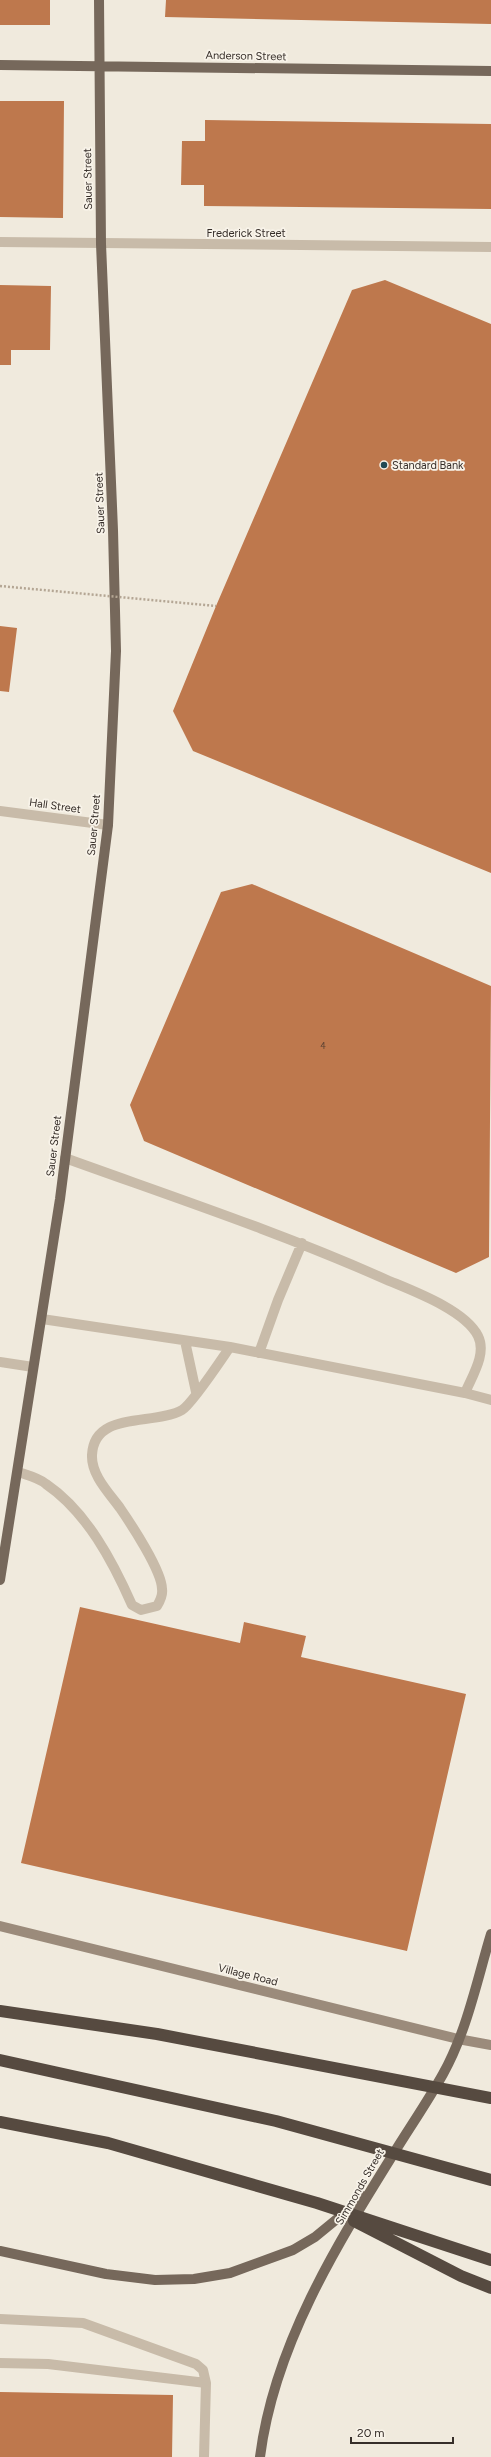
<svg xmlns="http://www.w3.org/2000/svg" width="491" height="2457" font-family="Figtree,sans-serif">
<rect width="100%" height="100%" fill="#f0eadd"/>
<path fill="#be784d" d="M0,0H50V25H0Z
M166,0H491V24L165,17Z
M0,101H64L63,218L0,217Z
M205,120L491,124V209L204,206V185H181L182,141H205Z
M385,280L491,324V873L193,751L173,711L216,606L352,290Z
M0,285L51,286L50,350H11V365H0Z
M0,626L17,628L9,692L0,691Z
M252,884L491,986L489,1257L456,1273L144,1141L130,1105L221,892Z
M80,1607L240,1643L244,1622L306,1636L301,1657L466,1694L407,1951L21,1863Z
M0,2392L173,2395L172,2457H0Z"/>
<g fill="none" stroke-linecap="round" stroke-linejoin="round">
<path stroke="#c8bba9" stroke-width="10" d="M65,1158C173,1197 282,1233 387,1280C413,1291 465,1310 478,1336C487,1354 472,1376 465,1393
M42,1319L230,1347L465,1393L491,1400
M185,1341L196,1392
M259,1353L278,1300L302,1243
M0,1362L33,1367
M18,1472C27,1475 39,1478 46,1484C87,1512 113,1562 132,1605L141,1610L157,1606C160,1601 163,1595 162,1589C162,1571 131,1524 120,1508C109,1493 91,1475 92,1455C94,1410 154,1426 182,1410C192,1404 221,1360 230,1347
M0,2319L83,2323L196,2364L203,2370L206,2383L204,2457
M0,2363L48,2364L206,2383"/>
<path stroke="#c8bba9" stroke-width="10" d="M0,242L491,247
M0,811L108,825"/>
<path stroke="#9b8b7b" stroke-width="10" d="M0,1926L458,2039L491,2045"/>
<path stroke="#76685b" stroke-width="10" d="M0,65L491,71
M0,1580L60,1199L108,825L116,651L113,530L101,244L99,0
M0,2251L106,2274L155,2280L194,2279L230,2273L293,2250L315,2237L365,2196
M260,2457C274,2346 336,2246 394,2153C410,2127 428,2101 443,2074C467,2031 477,1980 491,1934"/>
<path stroke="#b4a694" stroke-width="2.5" stroke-dasharray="2 2" stroke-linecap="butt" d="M0,586L216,606"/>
<path stroke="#564a40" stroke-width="12" d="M0,2011L157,2034L491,2098
M0,2060L276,2121L491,2180
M0,2122L108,2143L317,2203L491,2260
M354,2221L461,2276L491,2288"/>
</g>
<circle fill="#214a54" stroke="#f8f3e9" stroke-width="1.5" cx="384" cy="465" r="4"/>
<g text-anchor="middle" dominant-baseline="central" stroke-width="3.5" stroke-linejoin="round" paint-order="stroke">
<g font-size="9" fill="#584032">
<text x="323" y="1045">4</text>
</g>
<g font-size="11" fill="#362e29" stroke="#f8f3e9">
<text transform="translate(246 56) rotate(1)">Anderson Street</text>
<text transform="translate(88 179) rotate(-91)">Sauer Street</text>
<text x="246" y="233">Frederick Street</text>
<text transform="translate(100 503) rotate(-92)">Sauer Street</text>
<text transform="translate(55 806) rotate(8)">Hall Street</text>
<text transform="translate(94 825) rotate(-85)">Sauer Street</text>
<text transform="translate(54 1146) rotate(-83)">Sauer Street</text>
<text transform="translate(248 1975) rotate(14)">Village Road</text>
<text transform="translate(360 2187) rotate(-60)">Simmonds Street</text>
</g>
<g font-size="11" fill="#362e29" stroke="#f8f3e9" text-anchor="start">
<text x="392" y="465">Standard Bank</text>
</g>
</g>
<path d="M351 2437v6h102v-6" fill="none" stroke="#362e29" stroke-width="2"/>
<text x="357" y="2437" font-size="12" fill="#362e29" stroke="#f8f3e9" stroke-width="3" paint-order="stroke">20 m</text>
</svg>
